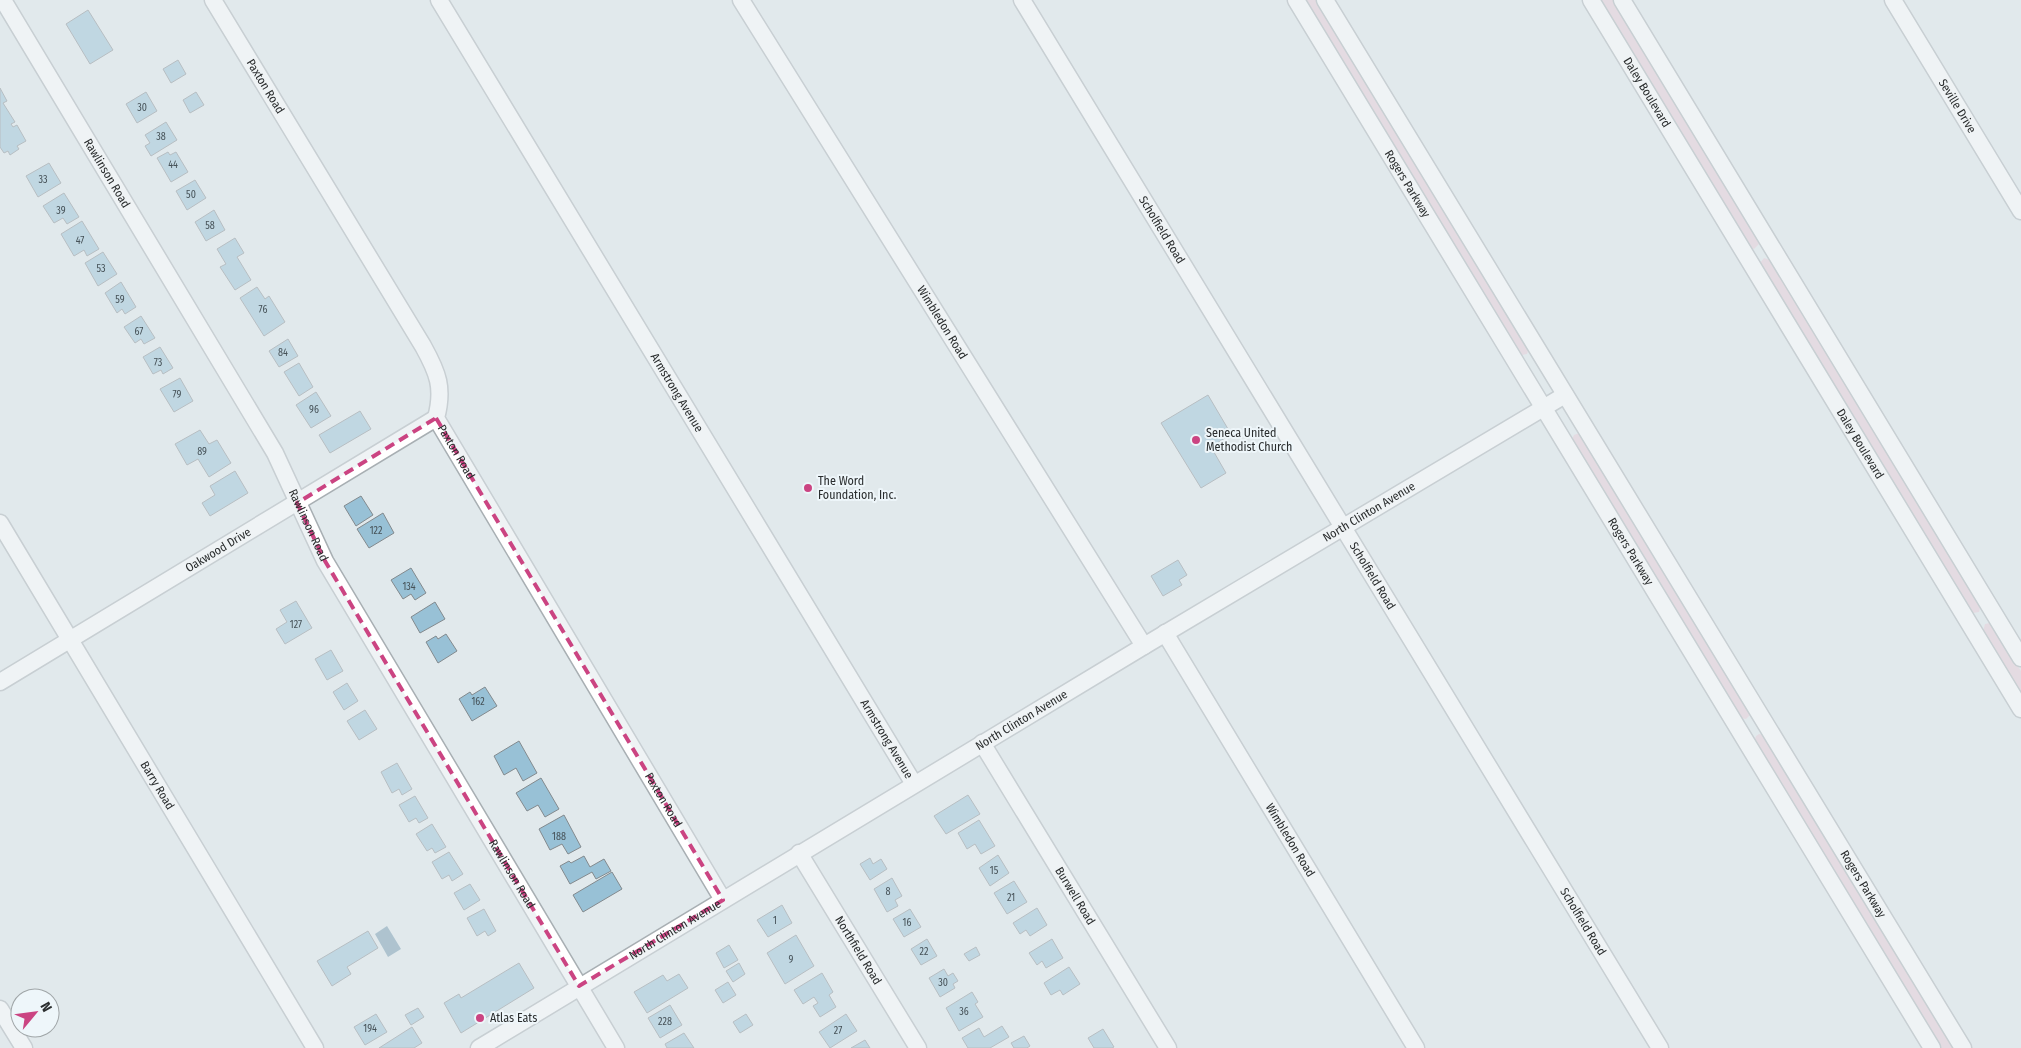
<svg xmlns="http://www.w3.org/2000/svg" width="2021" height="1048" font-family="'Fira Sans Condensed',sans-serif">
<rect width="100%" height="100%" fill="#e1e9ec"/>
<path fill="#e7cbd4" d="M1303,0H1317L1529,348L1527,354L1522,355L1518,354Z
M1598,0H1613L1758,240L1759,244L1754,249L1751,248Z
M1764,258L1770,260L1981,604L1979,612L1973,613L1969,610L1760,263Z
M1579,433L1581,434L1750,712V715L1746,719L1740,718L1571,441L1574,435Z
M1990,623L2021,671V694L1983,631L1985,624Z
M1759,734L1764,735L1955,1048H1940L1754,742L1756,736Z"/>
<path fill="#6f96aa" d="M387,926L401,949L388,957L375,934Z"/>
<path fill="#98c1d6" stroke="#838a8e" d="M88,10L113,50L90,64L66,24Z
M178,60L186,74L171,83L163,69Z
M0,88L7,101L3,103L15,122L11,124L13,127L17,125L26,141L17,146L19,149L10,155L8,151L4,153L0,147Z
M146,92L157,111L137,123L126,104Z
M196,92L204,105L190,113L183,100Z
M166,122L177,140L151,156L145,146L150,143L145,135Z
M168,152L170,155L176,152L188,172L171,182L157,158Z
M49,163L61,183L38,197L26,176Z
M195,180L206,198L187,210L176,191Z
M64,193L79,217L67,224L63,218L54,223L43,206Z
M214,210L225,230L206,241L195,222Z
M82,221L99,249L87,256L84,250L74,256L61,234Z
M235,238L244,253L237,257L251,280L235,290L220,267L226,264L217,249Z
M103,252L117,274L98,286L85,263Z
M121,282L136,307L125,314L122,309L117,313L105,293Z
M257,287L265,299L269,296L285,322L264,336L240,298Z
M141,316L155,338L144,344L141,339L135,343L124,327Z
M288,339L298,356L279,367L269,351Z
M160,347L173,368L163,374L161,370L153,374L143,357Z
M299,363L313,387L299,396L284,372Z
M180,378L193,401L174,412L160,389Z
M316,392L331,416L311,428L296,405Z
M1208,395L1231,434L1211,447L1226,473L1201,488L1161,423Z
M360,411L371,429L330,453L319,435Z
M200,430L209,444L217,440L231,463L209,477L198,459L187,465L175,444Z
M235,471L248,493L210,516L202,503L215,495L210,486Z
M361,496L373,515L356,526L344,506Z
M383,513L394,533L369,548L357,529Z
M1178,560L1187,575L1179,580L1182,585L1163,596L1151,576Z
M411,568L426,593L415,600L411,594L403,599L391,580Z
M296,601L312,628L285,644L276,629L287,622L280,610Z
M435,602L445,619L420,633L411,617Z
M446,634L457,651L438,663L426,642L436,636L438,639Z
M331,650L343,671L327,680L315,659Z
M347,683L358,701L344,710L333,692Z
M485,687L497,706L472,721L459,699L470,692L472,695Z
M365,710L377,729L359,740L347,721Z
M519,741L537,773L523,781L516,768L504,775L494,756Z
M397,763L412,789L402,795L399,789L392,793L381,772Z
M541,778L559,809L545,817L538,805L527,811L516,793Z
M968,795L980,814L946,834L934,816Z
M415,796L428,818L419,823L416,818L409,822L399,805Z
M564,815L581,847L568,854L562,844L550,850L539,829Z
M979,820L995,846L981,854L975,844L967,849L958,833Z
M432,824L446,847L435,853L432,848L427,851L416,834Z
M449,852L463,874L452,881L449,875L442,879L432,862Z
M998,855L1009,873L990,886L979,868Z
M584,856L590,867L604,859L611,871L596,879L592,872L570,884L560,866L569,861L571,863Z
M870,858L873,864L881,859L887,869L870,880L860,864Z
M612,872L622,889L583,912L573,895Z
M892,878L902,896L895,900L898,906L887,912L874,889Z
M1014,881L1027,902L1007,914L994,893Z
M470,884L480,900L464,910L454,893Z
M782,905L792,923L768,937L757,920Z
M1037,908L1047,925L1030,936L1026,930L1020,934L1013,923Z
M484,909L496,931L488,936L485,931L477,936L467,918Z
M910,909L921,927L904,937L893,919Z
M368,931L378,948L347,967L351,974L332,986L317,961Z
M796,935L814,966L785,984L767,953Z
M927,939L937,956L921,965L911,949Z
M1052,939L1063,958L1046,968L1042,961L1037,965L1029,953Z
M729,945L738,960L724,968L716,953Z
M976,947L980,955L969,961L964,954Z
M519,963L534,988L461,1033L444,1003L459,994L461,998Z
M739,963L745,974L733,982L726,971Z
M1069,967L1080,984L1063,995L1060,990L1051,995L1044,983Z
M944,969L948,976L953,973L958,981L953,984L955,988L940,997L929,978Z
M822,973L833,992L829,995L836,1007L820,1017L813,1006L818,1003L814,997L803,1004L794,990Z
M679,974L688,988L647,1013L634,992L663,975L667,981Z
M728,982L736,995L723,1003L715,990Z
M972,992L978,1002L975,1004L983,1017L959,1031L946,1008Z
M670,1005L682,1025L660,1038L648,1018Z
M418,1008L424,1017L411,1025L405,1015Z
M376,1014L387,1032L365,1045L354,1027Z
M746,1014L753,1025L740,1033L733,1022Z
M846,1014L857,1031L830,1048L819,1032Z
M1002,1026L1009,1037L990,1048H968L962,1038L979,1028L984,1037Z
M412,1027L422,1043L414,1048H379Z
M1103,1029L1114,1047L1112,1048H1094L1088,1038Z
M684,1033L694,1048H667L665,1044Z
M1024,1036L1030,1046L1027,1048H1014L1011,1043Z
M865,1040L870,1048H851Z"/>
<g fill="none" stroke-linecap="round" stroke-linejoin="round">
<defs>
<g id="minor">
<path id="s1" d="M3,0L275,453L325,561L616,1048"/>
<path id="s2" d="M213,0L423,346C438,373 444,388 436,418L723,900"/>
<path id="s3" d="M439,0L914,784"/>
<path id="s4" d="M741,0L1144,646"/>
<path id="s5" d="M1022,0L1660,1048"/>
<path id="s6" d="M1296,0L1932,1048"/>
<path id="s7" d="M1325,0L1963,1048"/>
<path id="s8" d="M1591,0L2021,709"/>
<path d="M1622,0L2021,658"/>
<path id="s9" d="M1893,0L2021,211"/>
<path id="s10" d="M0,523L315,1048"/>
<path id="s11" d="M1165,633L1416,1048"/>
<path id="s12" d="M0,682L436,418"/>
<path id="s13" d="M982,743L1168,1048"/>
<path id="s14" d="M799,853L918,1048"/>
<path d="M0,1009L24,1048"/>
<path id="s15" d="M479,1048L1144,646L1565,395"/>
</g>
</defs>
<use href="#minor" stroke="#a8afb3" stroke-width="19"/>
<use href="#minor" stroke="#fff" stroke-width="16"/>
</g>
<path d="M0 0H2021V1048H0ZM436,418L723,900L579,986L325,561L297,503Z" fill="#e1e9ec" fill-opacity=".55" fill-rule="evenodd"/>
<path fill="none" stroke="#cb4482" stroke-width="4" stroke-dasharray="10 6" stroke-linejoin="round" d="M436,418L723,900L579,986L325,561L297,503Z"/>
<g fill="#cb4482" stroke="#eef6fa" stroke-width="2">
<circle cx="1196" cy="440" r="5"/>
<circle cx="808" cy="488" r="5"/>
<circle cx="480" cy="1018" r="5"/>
</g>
<g text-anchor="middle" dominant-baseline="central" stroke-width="4" stroke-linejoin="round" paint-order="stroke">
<g font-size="10" fill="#465258">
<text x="142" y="108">30</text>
<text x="161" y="137">38</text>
<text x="173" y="165">44</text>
<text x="43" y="180">33</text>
<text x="191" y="195">50</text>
<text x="61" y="211">39</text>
<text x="210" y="226">58</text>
<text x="80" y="241">47</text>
<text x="101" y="269">53</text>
<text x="120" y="300">59</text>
<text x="263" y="310">76</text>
<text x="139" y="332">67</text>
<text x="283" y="353">84</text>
<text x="158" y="363">73</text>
<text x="177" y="395">79</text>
<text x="314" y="410">96</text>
<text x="202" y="452">89</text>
<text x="376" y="531">122</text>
<text x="409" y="587">134</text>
<text x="296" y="625">127</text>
<text x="478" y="702">162</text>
<text x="559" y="837">188</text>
<text x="994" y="871">15</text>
<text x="888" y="892">8</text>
<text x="1011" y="898">21</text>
<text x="775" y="921">1</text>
<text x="907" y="923">16</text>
<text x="924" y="952">22</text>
<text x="791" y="960">9</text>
<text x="943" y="983">30</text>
<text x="964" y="1012">36</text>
<text x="665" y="1022">228</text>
<text x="370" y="1029">194</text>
<text x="838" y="1031">27</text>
</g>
<g font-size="12" fill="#2a2d2e" stroke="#eef6fa">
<text stroke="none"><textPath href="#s2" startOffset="101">Paxton Road</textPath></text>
<text stroke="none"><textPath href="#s8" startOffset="108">Daley Boulevard</textPath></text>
<text stroke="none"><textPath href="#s9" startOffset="124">Seville Drive</textPath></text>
<text stroke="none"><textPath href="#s1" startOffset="202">Rawlinson Road</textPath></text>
<text stroke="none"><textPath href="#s6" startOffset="215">Rogers Parkway</textPath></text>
<text stroke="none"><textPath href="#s5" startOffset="269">Scholfield Road</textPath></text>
<text stroke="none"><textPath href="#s4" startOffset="380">Wimbledon Road</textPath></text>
<text stroke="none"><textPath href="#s3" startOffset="459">Armstrong Avenue</textPath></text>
<text stroke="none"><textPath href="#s8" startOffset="519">Daley Boulevard</textPath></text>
<text stroke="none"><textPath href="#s2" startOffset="520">Paxton Road</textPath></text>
<text stroke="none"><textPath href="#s15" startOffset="1039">North Clinton Avenue</textPath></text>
<text stroke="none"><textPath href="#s1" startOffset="608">Rawlinson Road</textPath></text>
<text stroke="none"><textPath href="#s12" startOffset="255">Oakwood Drive</textPath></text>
<text stroke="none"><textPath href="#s6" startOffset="645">Rogers Parkway</textPath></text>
<text stroke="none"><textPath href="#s5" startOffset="674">Scholfield Road</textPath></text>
<text stroke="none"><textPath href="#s15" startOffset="634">North Clinton Avenue</textPath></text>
<text stroke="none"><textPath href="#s3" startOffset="864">Armstrong Avenue</textPath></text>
<text stroke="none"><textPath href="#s10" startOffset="306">Barry Road</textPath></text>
<text stroke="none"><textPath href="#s2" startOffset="925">Paxton Road</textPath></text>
<text stroke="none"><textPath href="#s11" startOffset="242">Wimbledon Road</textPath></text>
<text stroke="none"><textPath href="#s1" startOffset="1012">Rawlinson Road</textPath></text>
<text stroke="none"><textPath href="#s7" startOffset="1035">Rogers Parkway</textPath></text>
<text stroke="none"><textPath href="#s13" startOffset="179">Burwell Road</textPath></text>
<text stroke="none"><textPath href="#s5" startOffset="1079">Scholfield Road</textPath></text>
<text stroke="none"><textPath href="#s15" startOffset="229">North Clinton Avenue</textPath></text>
<text stroke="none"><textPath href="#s14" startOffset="114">Northfield Road</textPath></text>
</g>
<g font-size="12" fill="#2a2d2e" stroke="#eef6fa" text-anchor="start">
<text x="1206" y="433">Seneca United<tspan x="1206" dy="14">Methodist Church</tspan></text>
<text x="818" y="481">The Word<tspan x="818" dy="14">Foundation, Inc.</tspan></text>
<text x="490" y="1018">Atlas Eats</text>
</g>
</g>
<g transform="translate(35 1013) rotate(61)"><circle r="24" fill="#eef6fa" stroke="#a0a6a8"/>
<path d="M0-4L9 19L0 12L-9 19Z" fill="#cb4482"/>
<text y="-8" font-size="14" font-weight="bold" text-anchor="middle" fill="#2a2d2e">N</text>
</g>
</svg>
